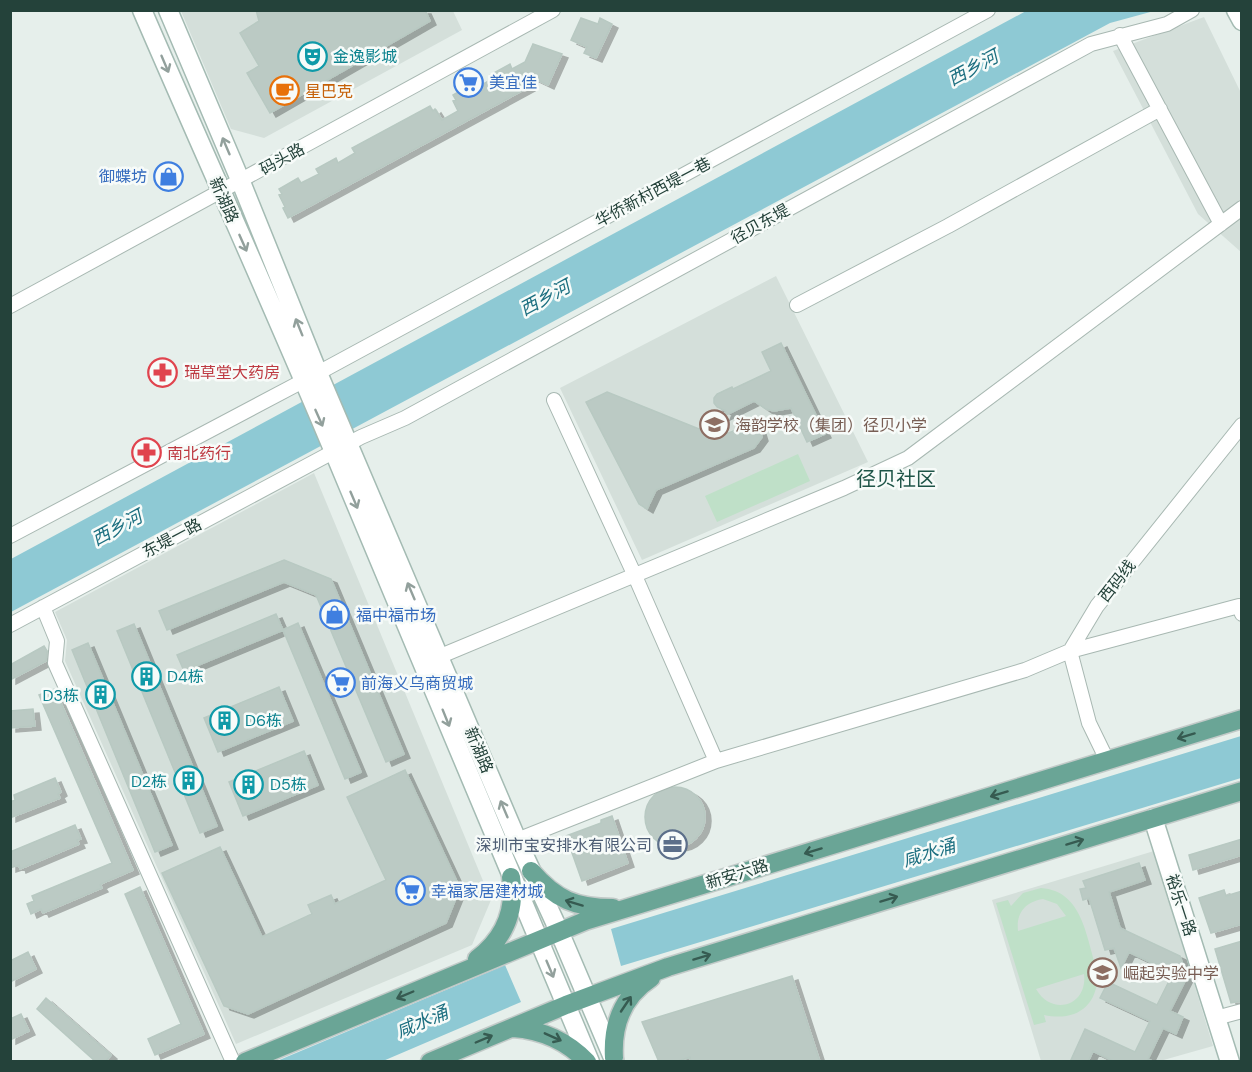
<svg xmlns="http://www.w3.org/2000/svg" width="1252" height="1072" font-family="'DM Sans','Noto Sans SC',sans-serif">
<defs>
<filter id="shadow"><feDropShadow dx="6" dy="4" stdDeviation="0" flood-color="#0004"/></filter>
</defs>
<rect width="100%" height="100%" fill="#e6efeb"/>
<path fill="#d4dfda" d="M181,11H453L462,30L264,138L231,129Z
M1204,17L1241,93V252L1198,214L1113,51Z
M776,276L868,462L642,560L560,388Z
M314,473L491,900L472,945L236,1044L65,661L67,640L55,612Z
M1154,851L1213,1046L1160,1061H1041L992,900Z"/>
<path fill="#bfe0c8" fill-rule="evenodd" d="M798,454L810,481L717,522L705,496Z
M1041,888C1083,891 1086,937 1097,970C1100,1005 1077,1022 1044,1015L1046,1022L1034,1025L996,903L1008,900L1011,906L1023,893ZM1043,899L1057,904L1066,916L1018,931C1016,913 1025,902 1043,899ZM1084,974C1088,1006 1052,1017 1036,989Z"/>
<path fill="#8ec9d4" d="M1026,11H1154L1110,23L11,612V559Z
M1241,736V778L621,966L611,929Z
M505,965L521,1002L383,1061H277Z"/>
<path fill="#bbcac4" stroke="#b8c9c2" stroke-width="1.5" filter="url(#shadow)" d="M256,10H425L430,21L270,113L247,73L259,66L240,33L259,21Z
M581,18L598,24L600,18L612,24L596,58L584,53L587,47L571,40Z
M533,44L562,54L548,85L521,72L529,87L288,218L283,208L285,207L279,195L282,194L279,189L298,178L301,183L319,174L316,169L336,158L338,163L355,153L352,148L430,106L433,111L435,109L442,120L458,111L453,101L456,100L453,95L472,84L475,89L492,79L490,75L510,64L512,69L525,62Z
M781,343L825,434L807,442L791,408L774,411L766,409L754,401L724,416L726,411L717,407L714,403V398L717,394L732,387L733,389L771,371L762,352Z
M607,392L719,437L750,424L759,427L762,437L754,448L656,490L647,509L639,504L586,402Z
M284,560L331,579L404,754L386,762L316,595L284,582L167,630L159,611Z
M276,614L283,630L184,671L177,655Z
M298,623L361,772L345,779L283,630Z
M134,624L217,826L200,833L117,631Z
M88,643L172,845L155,852L72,650Z
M44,646L47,651L46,661L10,680V665Z
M279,687L293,721L218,752L204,718Z
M55,689L133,870L103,883L100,885L102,888L90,893L43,913L41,909L31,914L27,904L34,901L32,896L112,863L39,695Z
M33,709L35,726L10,728V711Z
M304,751L318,785L243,816L229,782Z
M405,770L460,888L446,923L248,1014L224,1006L162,873L220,847L262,937L312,914L308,905L331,895L335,904L386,880L347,797Z
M55,778L61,792L58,794L60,798L10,818V802L15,800L14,795Z
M645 817a30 30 0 1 1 60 0a30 30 0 1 1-60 0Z
M612,816L628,863L582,881L566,836L601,823V820Z
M75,825L81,839L77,840L79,844L20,869L19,865L10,868V852Z
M1242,839V855L1193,870L1189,855Z
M1139,863L1145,880L1109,892L1120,928L1180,956L1187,977L1170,1011L1183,1017L1176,1034L1163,1028L1148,1059L1154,1062H1115L1093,1051L1088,1062H1070L1085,1029L1135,1052L1150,1021L1100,998L1108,982L1157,1005L1170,979L1167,970L1129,952L1121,968L1114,948L1105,950L1089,898L1083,900L1080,889L1086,888L1083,881Z
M140,887L204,1034L155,1055L148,1039L181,1024L125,894Z
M1224,890L1226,896L1242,891V924L1211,933L1199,898Z
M1242,941V1001L1231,1003L1215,949Z
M28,952L36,969L10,982V961Z
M792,976L820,1062H691L690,1057L675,1062H659L642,1022Z
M46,998L111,1055L105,1062H96L37,1009Z
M21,1014L29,1031L10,1040V1019Z"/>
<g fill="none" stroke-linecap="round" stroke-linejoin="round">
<defs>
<path id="street" d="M1120,35L1221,224
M797,305L948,226L1160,109
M10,306L553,10
M318,373L988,10
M554,400L635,576L716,761
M10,536L303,381
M43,607L57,641L55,663L233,1062
M10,625L361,437L405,418L460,388L1091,44L1167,24L1192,10
M431,660L844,488L908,458L1242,208
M1107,760L1089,723L1070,651L1097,606L1242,425
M517,840L716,761L1025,670L1070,651L1239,606L1242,614
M1216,1018L1242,1011"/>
<path id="secondary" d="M142,10C205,156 271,301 332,447C418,652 503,857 590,1062
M168,10L241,182L318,373L517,840L559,931L614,1060
M1236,10L1242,21
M1153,818L1230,1062"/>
<path id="primary" d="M531,871C556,900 576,908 613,908
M477,959C505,938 516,911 511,877
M513,1028C542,1030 566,1040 587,1062
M614,1058C612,1025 622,997 651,978
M245,1062L585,921L1242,719
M430,1062L566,1005L668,967L1242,791"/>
</defs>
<use href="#street" stroke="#a8b8b2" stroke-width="16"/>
<use href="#secondary" stroke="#a4bbb3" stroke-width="21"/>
<use href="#primary" stroke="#c2cac8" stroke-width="21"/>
<use href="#street" stroke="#fff" stroke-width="14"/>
<use href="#secondary" stroke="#fff" stroke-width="18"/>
<use href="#primary" stroke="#6aa596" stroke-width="18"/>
</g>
<defs><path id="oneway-shaft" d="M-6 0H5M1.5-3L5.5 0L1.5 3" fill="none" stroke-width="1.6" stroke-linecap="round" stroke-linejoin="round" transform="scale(1.5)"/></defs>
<g stroke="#92a09c">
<use href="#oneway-shaft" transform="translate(165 64) rotate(67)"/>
<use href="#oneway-shaft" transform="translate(226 146) rotate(-113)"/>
<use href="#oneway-shaft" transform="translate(243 243) rotate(66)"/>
<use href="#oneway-shaft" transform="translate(299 327) rotate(-112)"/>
<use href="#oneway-shaft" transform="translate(319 418) rotate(66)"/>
<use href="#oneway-shaft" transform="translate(354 500) rotate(67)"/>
<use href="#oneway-shaft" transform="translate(411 591) rotate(-113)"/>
<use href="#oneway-shaft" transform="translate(446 718) rotate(68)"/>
<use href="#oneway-shaft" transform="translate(504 809) rotate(-113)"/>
<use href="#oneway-shaft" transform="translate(550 969) rotate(67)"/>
</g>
<g stroke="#365b51">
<use href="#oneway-shaft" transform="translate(1186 736) rotate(163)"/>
<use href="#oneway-shaft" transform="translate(999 794) rotate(163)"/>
<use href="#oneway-shaft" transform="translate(1075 842) rotate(-17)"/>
<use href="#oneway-shaft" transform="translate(813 851) rotate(163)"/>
<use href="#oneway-shaft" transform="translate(889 899) rotate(-17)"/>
<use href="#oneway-shaft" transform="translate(574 903) rotate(-163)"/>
<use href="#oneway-shaft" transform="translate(702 957) rotate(-17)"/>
<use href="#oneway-shaft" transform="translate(405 995) rotate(157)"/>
<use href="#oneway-shaft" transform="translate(626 1004) rotate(-56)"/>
<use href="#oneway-shaft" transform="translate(553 1037) rotate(24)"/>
<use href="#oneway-shaft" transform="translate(484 1039) rotate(-23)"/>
</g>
<defs>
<symbol id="theatre-ring" viewBox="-11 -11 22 22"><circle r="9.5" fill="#f7fbf9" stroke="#0f9aa8" stroke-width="1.5"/><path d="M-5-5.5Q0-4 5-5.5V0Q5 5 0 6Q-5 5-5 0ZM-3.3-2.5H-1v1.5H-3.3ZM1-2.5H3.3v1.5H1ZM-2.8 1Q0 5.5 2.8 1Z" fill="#0f9aa8"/></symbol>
<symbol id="supermarket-ring" viewBox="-11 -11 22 22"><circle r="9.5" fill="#f7fbf9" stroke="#3f7fe0" stroke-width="1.5"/><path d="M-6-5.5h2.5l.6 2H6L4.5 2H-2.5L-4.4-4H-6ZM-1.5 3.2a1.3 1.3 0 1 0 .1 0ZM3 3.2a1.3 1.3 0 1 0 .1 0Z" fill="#3f7fe0"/></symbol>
<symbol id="cafe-ring" viewBox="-11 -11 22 22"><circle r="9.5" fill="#f7fbf9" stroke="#e8710a" stroke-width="1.5"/><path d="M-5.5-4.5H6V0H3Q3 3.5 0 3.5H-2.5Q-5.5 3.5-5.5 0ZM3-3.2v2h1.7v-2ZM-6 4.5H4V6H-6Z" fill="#e8710a"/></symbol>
<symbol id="shop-ring" viewBox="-11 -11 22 22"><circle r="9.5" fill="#f7fbf9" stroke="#3f7fe0" stroke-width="1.5"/><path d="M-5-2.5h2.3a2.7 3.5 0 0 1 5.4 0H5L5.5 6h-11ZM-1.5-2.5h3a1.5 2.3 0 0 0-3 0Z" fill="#3f7fe0"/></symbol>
<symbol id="pharmacy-ring" viewBox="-11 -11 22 22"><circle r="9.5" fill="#f7fbf9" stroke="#e0444e" stroke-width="1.5"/><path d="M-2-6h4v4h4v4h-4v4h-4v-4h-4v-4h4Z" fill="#e0444e"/></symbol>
<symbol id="school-ring" viewBox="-11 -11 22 22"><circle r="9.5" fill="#f7fbf9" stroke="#8d6e63" stroke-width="1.5"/><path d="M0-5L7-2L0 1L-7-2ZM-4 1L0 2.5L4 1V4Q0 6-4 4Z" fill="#8d6e63"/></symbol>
<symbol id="building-ring" viewBox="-11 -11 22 22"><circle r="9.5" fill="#f7fbf9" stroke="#0f9aa8" stroke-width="1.5"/><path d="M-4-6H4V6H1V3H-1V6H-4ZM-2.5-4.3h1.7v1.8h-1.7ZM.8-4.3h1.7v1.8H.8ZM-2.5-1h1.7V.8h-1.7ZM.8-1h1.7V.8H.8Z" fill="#0f9aa8"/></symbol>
<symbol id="office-ring" viewBox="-11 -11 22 22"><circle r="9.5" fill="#f7fbf9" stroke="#5c6f8a" stroke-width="1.5"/><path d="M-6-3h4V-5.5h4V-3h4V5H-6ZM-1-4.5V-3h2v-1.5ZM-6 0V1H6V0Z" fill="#5c6f8a"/></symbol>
</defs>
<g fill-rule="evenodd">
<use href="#theatre-ring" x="296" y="40" width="33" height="33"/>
<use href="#supermarket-ring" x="452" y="66" width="33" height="33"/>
<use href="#cafe-ring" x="268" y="74" width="33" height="33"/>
<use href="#shop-ring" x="152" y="160" width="33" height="33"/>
<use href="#pharmacy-ring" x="146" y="356" width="33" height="33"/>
<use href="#school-ring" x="698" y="408" width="33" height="33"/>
<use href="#pharmacy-ring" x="130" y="436" width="33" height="33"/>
<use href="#shop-ring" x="318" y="598" width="33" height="33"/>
<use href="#building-ring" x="130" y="660" width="33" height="33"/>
<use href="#supermarket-ring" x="324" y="666" width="33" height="33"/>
<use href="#building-ring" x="84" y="678" width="33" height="33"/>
<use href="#building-ring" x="208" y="704" width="33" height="33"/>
<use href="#building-ring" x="172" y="764" width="33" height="33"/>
<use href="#building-ring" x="232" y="768" width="33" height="33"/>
<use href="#office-ring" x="656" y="828" width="33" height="33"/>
<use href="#supermarket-ring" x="394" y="874" width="33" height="33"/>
<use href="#school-ring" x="1086" y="956" width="33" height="33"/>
</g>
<g text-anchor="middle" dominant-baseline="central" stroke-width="5" stroke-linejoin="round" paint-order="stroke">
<g font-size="16" fill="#0d838f" stroke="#f7fbf9" text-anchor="start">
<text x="333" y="56">金逸影城</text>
<text x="167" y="676">D4栋</text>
<text x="79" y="695" text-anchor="end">D3栋</text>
<text x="245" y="720">D6栋</text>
<text x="167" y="781" text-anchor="end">D2栋</text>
<text x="270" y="784">D5栋</text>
</g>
<g font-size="16" fill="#366cbe" stroke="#f7fbf9" text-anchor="start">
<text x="489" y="82">美宜佳</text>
<text x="147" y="176" text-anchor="end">御蝶坊</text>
<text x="356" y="615">福中福市场</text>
<text x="361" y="683">前海义乌商贸城</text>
<text x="431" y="891">幸福家居建材城</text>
</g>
<g font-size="16" fill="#c56008" stroke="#f7fbf9" text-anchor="start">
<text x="305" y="91">星巴克</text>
</g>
<g font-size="16" fill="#24423a" stroke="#f7fbf9">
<text transform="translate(282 159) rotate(-29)">码头路</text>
<text transform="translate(653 192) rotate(-28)">华侨新村西堤一巷</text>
<text transform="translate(224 200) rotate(66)">新湖路</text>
<text transform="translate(760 224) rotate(-29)">径贝东堤</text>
<text transform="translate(172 538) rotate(-28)">东堤一路</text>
<text transform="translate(1117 581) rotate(-52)">西码线</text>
<text transform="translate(479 750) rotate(67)">新湖路</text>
<text transform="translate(737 874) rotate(-17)">新安六路</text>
<text transform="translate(1181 905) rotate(72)">裕乐一路</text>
</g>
<g font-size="16" fill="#be3a42" stroke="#f7fbf9" text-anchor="start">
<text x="184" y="372">瑞草堂大药房</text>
<text x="167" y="453">南北药行</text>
</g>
<g font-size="16" fill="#785e54" stroke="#f7fbf9" text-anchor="start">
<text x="735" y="425">海韵学校（集团）径贝小学</text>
<text x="1123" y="973">崛起实验中学</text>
</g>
<g font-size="16" fill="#4e5e75" stroke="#f7fbf9" text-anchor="end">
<text x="652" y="845">深圳市宝安排水有限公司</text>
</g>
<g font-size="18" font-style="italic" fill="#1c6f80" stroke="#f7fbf9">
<text transform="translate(973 68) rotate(-28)">西乡河</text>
<text transform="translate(545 298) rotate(-28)">西乡河</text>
<text transform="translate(117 528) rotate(-28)">西乡河</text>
<text transform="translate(929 853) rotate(-17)">咸水涌</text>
<text transform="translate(422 1022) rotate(-23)">咸水涌</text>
</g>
<g font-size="20" fill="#1f5548" stroke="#f7fbf9">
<text x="896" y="479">径贝社区</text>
</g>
</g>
<rect width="1252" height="1072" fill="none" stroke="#24423a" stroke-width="24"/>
</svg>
